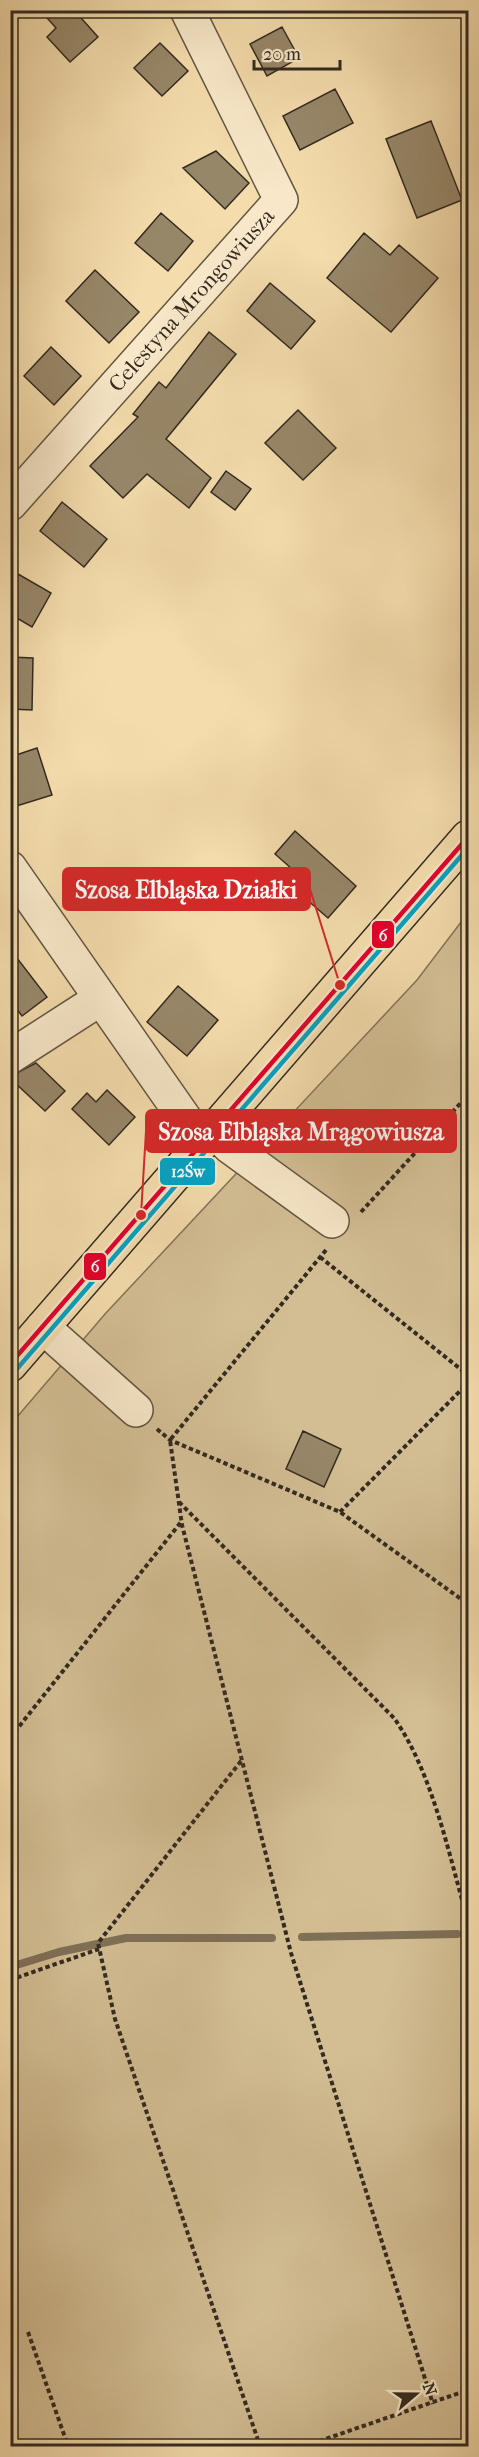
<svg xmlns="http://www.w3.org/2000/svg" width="479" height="2457" font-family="'IM FELL French Canon',serif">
<rect width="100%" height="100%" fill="#f4dcac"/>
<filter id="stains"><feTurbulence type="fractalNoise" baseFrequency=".00333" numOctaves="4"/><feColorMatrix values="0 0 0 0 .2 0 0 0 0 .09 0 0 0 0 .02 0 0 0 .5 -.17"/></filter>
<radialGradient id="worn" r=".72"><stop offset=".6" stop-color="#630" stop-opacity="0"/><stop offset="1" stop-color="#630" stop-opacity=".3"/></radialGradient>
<path fill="#d3be94" stroke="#83745a" stroke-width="1.5" d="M468,913V2446H11V1424L105,1314L417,980Z"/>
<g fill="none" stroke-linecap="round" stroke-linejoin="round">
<path stroke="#7f7057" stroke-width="8" d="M302,1937L457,1934
M10,1967L59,1952L126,1938H272"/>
</g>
<path fill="#978769" stroke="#332a20" stroke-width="1.5" d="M40,10H74L98,37L70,62L47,37L56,28Z
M282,27L299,58L267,76L250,44Z
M160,43L188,71L162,96L134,68Z
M335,89L353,123L300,150L283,116Z
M431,121L462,200L417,218L386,139Z
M216,151L249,183L225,209L183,168Z
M161,213L193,241L168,271L135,243Z
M364,233L390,255L399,245L438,278L391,332L327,278Z
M95,270L139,312L109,343L66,301Z
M270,283L315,321L291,349L247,311Z
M209,332L236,354L166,439L211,478L189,508L147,474L123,498L90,466L138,417L133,414L159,382L166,388Z
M51,347L81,376L54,405L24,376Z
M298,410L336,448L303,480L265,443Z
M226,471L251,489L235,510L211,492Z
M62,502L107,539L84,567L40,531Z
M18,574L51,593L32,627L10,614V589Z
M10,657L33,658L32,710L10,709Z
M37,748L52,795L10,808V757Z
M295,831L356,886L328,918L291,886L300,876L275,854Z
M10,949L47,997L22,1016L10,1000Z
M178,986L218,1020L187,1056L147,1022Z
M36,1063L65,1091L45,1111L10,1078L11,1076Z
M107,1090L135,1117L109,1145L72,1109L87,1093L96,1102Z
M303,1431L341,1449L324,1487L286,1469Z"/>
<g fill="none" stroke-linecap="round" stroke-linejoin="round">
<defs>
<g id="minor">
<path id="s1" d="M10,504L281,200L187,10"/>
<path d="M10,868L192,1129L204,1141"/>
<path d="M10,1057L100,999"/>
<path d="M213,1131L230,1147L332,1221"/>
<path d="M43,1327L136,1410"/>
</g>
<path id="major" d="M10,1365L468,837"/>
</defs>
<use href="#minor" stroke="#635643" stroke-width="36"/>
<use href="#major" stroke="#332a20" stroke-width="36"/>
<path stroke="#332a20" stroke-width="4" stroke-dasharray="4.5 3" stroke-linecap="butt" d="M361,1212L468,1095
M326,1250L170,1440L182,1525L291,1953L433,2404
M320,1257L468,1375
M157,1429L170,1440L340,1512L468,1604
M179,1502L394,1718C433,1773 449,1856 468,1921
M340,1512L468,1383
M10,1738L181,1522
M241,1761L98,1943L115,2019L260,2446
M10,1980L99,1949
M28,2332L68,2446
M305,2446L468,2390"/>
<use href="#minor" stroke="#f8e8c9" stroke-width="33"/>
<use href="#major" stroke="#f4dcac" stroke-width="33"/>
<defs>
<path id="bus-1" d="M10,1364L468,837"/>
<path id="bus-2" d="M16,1370L468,848"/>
</defs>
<use href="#bus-1" stroke="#f8e8c9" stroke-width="9"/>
<use href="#bus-2" stroke="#f8e8c9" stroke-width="9"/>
<use href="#bus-1" stroke="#e4002b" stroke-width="4.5"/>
<use href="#bus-2" stroke="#03a3c5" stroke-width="4.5"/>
</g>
<g text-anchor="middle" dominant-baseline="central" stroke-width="4.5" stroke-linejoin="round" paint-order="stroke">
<g font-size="22" fill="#332a20" stroke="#f8e8c9">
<text stroke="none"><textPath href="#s1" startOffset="273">Celestyna Mrongowiusza</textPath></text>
</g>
</g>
<path fill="none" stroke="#d62828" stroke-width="2" d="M340 985L310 889M141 1215L146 1131"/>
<g fill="#d62828" stroke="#f8e8c9" stroke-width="2">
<circle cx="340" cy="985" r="6"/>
<circle cx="141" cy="1215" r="6"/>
</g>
<g fill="#d62828" stroke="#d62828" stroke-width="2">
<rect x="63" y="868" width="247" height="42" rx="6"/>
<rect x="146" y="1110" width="310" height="42" rx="6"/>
</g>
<g font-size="24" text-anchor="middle" font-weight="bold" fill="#fff">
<text x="186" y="898">Szosa Elbląska Działki</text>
<text x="301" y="1140">Szosa Elbląska Mrągowiusza</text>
</g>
<g stroke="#f8e8c9" stroke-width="2">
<rect x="371" y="920" width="24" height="29" rx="6" fill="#e4002b"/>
<rect x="159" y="1157" width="57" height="29" rx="6" fill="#03a3c5"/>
<rect x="83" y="1252" width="24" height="29" rx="6" fill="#e4002b"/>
</g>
<g font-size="16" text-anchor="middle" font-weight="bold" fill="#fff">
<text x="383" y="941">6</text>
<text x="188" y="1177">12Św</text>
<text x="95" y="1272">6</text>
</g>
<rect width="479" height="2457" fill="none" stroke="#f4dcac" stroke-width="36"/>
<rect x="12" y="12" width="455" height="2433" fill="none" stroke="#332a20" stroke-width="3"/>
<rect x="18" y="18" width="443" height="2421" fill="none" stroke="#332a20" stroke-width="1.5"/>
<g transform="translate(416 2394) rotate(70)" stroke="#f8e8c9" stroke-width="4.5" paint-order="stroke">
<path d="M0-4.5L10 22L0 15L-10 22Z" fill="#332a20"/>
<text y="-9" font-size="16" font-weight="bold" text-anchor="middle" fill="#332a20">N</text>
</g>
<path d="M254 60v9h86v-9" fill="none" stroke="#332a20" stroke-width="3"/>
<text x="263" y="60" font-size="18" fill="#332a20" stroke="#f8e8c9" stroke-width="4.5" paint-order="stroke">20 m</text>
<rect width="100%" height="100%" filter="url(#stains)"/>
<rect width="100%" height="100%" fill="url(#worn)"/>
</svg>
